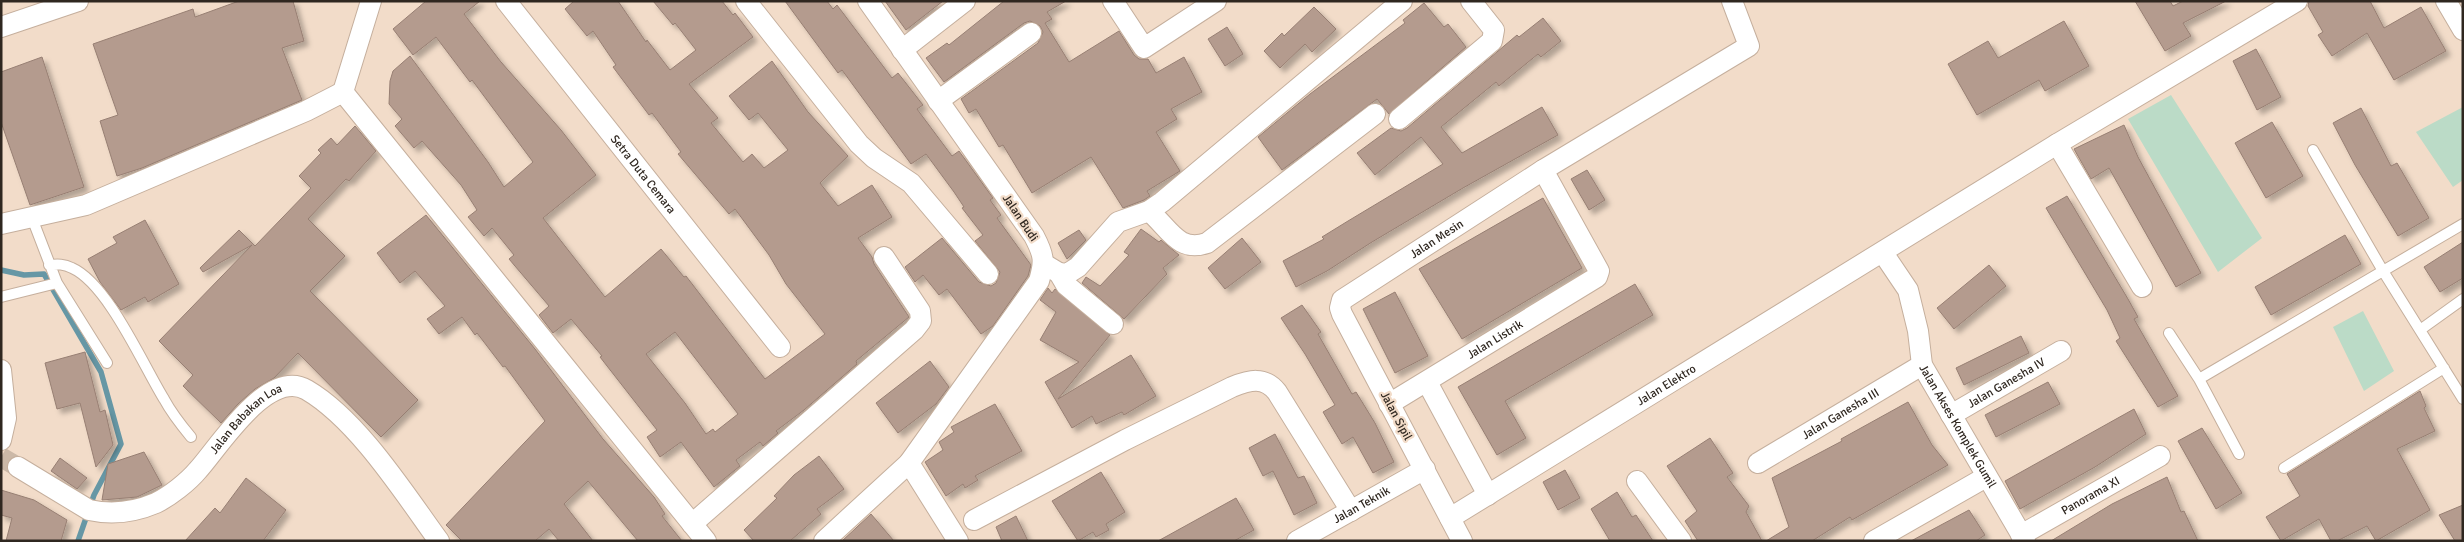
<svg xmlns="http://www.w3.org/2000/svg" width="2464" height="542" font-family="Signika,sans-serif">
<defs>
<filter id="shadow"><feDropShadow dx="4.5" dy="4.5" stdDeviation="2.5" flood-color="#0004"/></filter>
</defs>
<rect width="100%" height="100%" fill="#f2dcc9"/>
<path fill="#bbdbc7" d="M2171,95L2262,238L2218,272L2128,119Z
M2463,107V180L2453,187L2416,132Z
M2363,311L2394,371L2364,391L2333,327Z"/>
<g fill="none" stroke-linecap="round" stroke-linejoin="round">
<path stroke="#6697a5" stroke-width="5.5" d="M1,270L24,275L44,274L101,372L121,444L94,495L78,541"/>
</g>
<path fill="#b49b8e" stroke="#977f73" fill-rule="evenodd" filter="url(#shadow)" d="M239,1H293L304,41L282,48L302,100L142,168L117,176L100,121L118,115L93,44L193,9L195,17Z
M426,1H480L464,14L501,62L561,130L596,175L543,218L605,297L661,249L684,277L686,276L765,379L825,334L786,284L769,255L735,209L729,214L678,154L681,152L652,113L649,115L613,67L616,65L593,31L587,36L565,9L574,1H618L646,42L647,40L670,70L696,50L675,23L673,25L653,1H722L733,15L735,13L753,37L689,84L718,118L711,123L743,162L752,154L764,168L788,150L758,113L749,120L729,96L772,61L808,112L848,156L820,183L838,206L872,185L892,217L858,238L872,257L874,264L909,317L856,361L857,364L804,410L776,431L778,433L763,446L760,442L736,460L740,466L714,487L681,442L660,457L647,437L657,430L600,357L602,356L571,319L553,333L539,315L549,306L509,259L514,255L492,228L484,236L468,217L477,210L461,185L422,141L414,148L395,126L402,119L389,104L390,81L393,71L410,56L488,162L504,187L533,162L472,80L470,82L436,37L413,55L393,29ZM675,332L738,414L715,432L713,429L706,434L685,403L646,354Z
M785,1H827L833,9L837,5L892,78L898,73L923,105L917,109L952,156L959,151L993,198L990,200L1001,215L997,218L1031,265L1028,276L993,326L981,334L947,289L939,295L923,275L915,282L905,267L942,238L979,282L991,286L996,283L1000,272L975,241L983,235L962,208L964,207L954,192L926,154L911,164L842,70L838,73Z
M885,1H943L906,30Z
M1004,1H1066L1047,12L1052,19L1045,23L1069,62L1119,31L1134,55L1139,59H1148L1156,73L1184,57L1202,92L1171,109L1177,119L1156,132L1180,171L1147,191L1150,196L1144,200L1123,208L1091,157L1032,193L1003,145L999,147L976,109L969,113L961,99L1038,43L1043,32L1040,26L1030,21L1024,23L944,82L926,58L947,43L949,45Z
M2135,1H2170L2173,6L2183,1H2226L2183,23L2191,36L2165,51Z
M2309,1H2370L2384,28L2421,7L2446,51L2394,80L2367,33L2332,56L2318,35L2323,32L2308,6Z
M1424,3L1444,27L1448,24L1466,47L1389,114L1377,99L1282,170L1258,137L1310,94L1405,23L1403,20Z
M1314,7L1336,29L1312,52L1305,44L1280,68L1264,51L1282,33L1284,36Z
M1543,18L1561,41L1541,57L1538,54L1499,86L1496,82L1441,127L1462,153L1542,107L1558,135L1463,188L1372,242L1327,271L1296,287L1283,261L1324,239L1322,237L1348,221L1443,164L1421,137L1375,175L1357,153L1391,128L1401,131L1407,128L1517,35L1519,37Z
M2064,21L2089,66L2045,91L2039,80L1977,115L1948,64L1988,41L1998,58Z
M1227,27L1243,54L1225,66L1208,39Z
M2256,49L2281,97L2257,110L2233,61Z
M42,57L84,187L30,205L1,122V72Z
M2361,108L2391,166L2397,163L2429,218L2398,236L2355,165L2333,123Z
M2272,122L2303,176L2266,198L2235,143Z
M2124,125L2138,157L2201,273L2176,287L2109,168L2091,179L2074,149Z
M355,126L376,151L349,181L346,179L308,219L345,256L310,291L418,400L381,437L298,353L274,378L255,389L238,404L221,423L183,386L193,375L159,341L252,245L203,272L200,268L239,230L255,246L311,188L299,176L321,153L318,150L331,138L337,145Z
M1587,170L1605,200L1589,210L1571,179Z
M2067,196L2128,299L2138,317L2134,319L2178,396L2158,407L2116,341L2120,338L2107,310L2046,208Z
M1543,198L1582,268L1462,339L1419,269Z
M426,215L535,349L603,439L654,497L665,514L662,516L682,541H638L588,481L564,504L593,541H559L549,529L535,541H462L446,525L545,421L505,366L503,367L477,333L475,335L462,317L439,334L427,319L445,306L415,271L400,283L377,253Z
M145,220L179,284L148,302L145,297L121,310L100,282L88,259L117,243L113,237Z
M1141,229L1159,242L1161,240L1179,255L1163,268L1167,274L1124,319L1082,283L1086,277L1100,286L1129,255L1124,252Z
M1079,230L1086,240L1067,259L1058,243Z
M2345,235L2361,264L2271,315L2255,287Z
M1242,238L1261,262L1225,289L1208,268Z
M2463,242V278L2440,292L2424,267Z
M1989,265L2006,286L1954,329L1937,308Z
M1635,284L1653,315L1505,401L1526,438L1497,455L1458,387Z
M1048,288L1052,293L1055,289L1110,335L1058,399L1131,355L1156,396L1124,415L1122,412L1096,424L1092,416L1072,428L1045,382L1079,362L1040,340L1056,312L1040,300Z
M1395,292L1428,356L1395,373L1363,309Z
M1302,305L1321,332L1318,334L1352,394L1356,392L1375,423L1394,462L1373,473L1353,437L1342,444L1323,412L1335,405L1305,354L1281,318Z
M2021,336L2029,353L1964,385L1956,368Z
M85,352L100,412L105,410L113,445L96,467L80,403L57,409L45,363Z
M930,361L949,387L936,404L898,433L876,403Z
M2048,382L2060,404L1996,437L1985,415Z
M2420,391L2426,406L2424,408L2435,431L2397,449L2430,510L2376,541L2367,526L2337,541H2331L2319,519L2281,541L2266,517L2300,496L2287,474Z
M1908,402L1932,445L1948,465L1852,520L1850,517L1812,541H1766L1789,527L1772,478L1842,441L1841,439Z
M995,404L1022,451L975,476L978,480L965,488L963,484L946,496L925,462L943,450L939,442L954,432L951,427Z
M2134,409L2146,434L2095,467L2020,509L2005,481Z
M2202,428L2242,493L2216,509L2178,441Z
M1275,434L1298,478L1304,476L1317,503L1294,515L1273,471L1263,476L1249,448Z
M1710,438L1733,473L1727,477L1749,506L1746,512L1762,541H1698L1685,521L1697,511L1667,466Z
M144,452L162,485L137,497L102,500L108,464Z
M819,456L844,489L817,509L821,514L790,541H754L744,530L777,498L774,496L794,475Z
M60,458L87,478L77,489L51,471Z
M1565,470L1580,498L1558,510L1543,482Z
M1101,472L1125,512L1106,524L1109,530L1096,537L1093,532L1078,541L1052,501Z
M2167,477L2181,512L2184,511L2198,541H2051L2112,504Z
M246,478L286,510L263,541H185L215,508L220,513Z
M1,490L34,500L67,520L61,541H6L12,518L1,515Z
M1617,492L1632,517L1636,515L1653,541H1610L1591,509Z
M1236,498L1254,530L1234,541H1158Z
M2463,505V541H2455L2439,515Z
M1969,510L1985,535L1976,541H1911Z
M871,514L894,541H842Z
M1016,516L1028,541H1002L996,527Z"/>
<g fill="none" stroke-linecap="round" stroke-linejoin="round">
<path stroke="#cbb8a7" stroke-width="20" stroke-dasharray="20 10" stroke-linecap="butt" d="M1,457L18,467"/>
<defs>
<path id="service" d="M2313,150L2383,271L2463,399
M32,218L57,283
M49,265C58,264 64,264 72,268C108,284 143,365 164,399C171,412 181,425 191,437
M1,297L57,283L107,363
M2420,330L2463,299
M2169,333L2199,379L2239,454
M2199,379L2463,224
M2284,468L2444,368"/>
<g id="minor">
<path id="s1" d="M506,1L780,347"/>
<path d="M746,1L859,144L874,158L911,183L988,274"/>
<path d="M1113,1L1144,48L1216,1"/>
<path d="M2446,1L2463,30"/>
<path d="M1,27L78,1"/>
<path d="M902,50L965,1"/>
<path d="M343,92L706,541"/>
<path d="M343,92L371,1"/>
<path d="M938,101L1031,33"/>
<path d="M1399,119L1492,41L1494,30L1471,1"/>
<path d="M2057,144L2142,287"/>
<path d="M1149,211C1169,228 1178,253 1207,243L1375,114"/>
<path d="M1,224L86,205L306,111L343,92"/>
<path id="s2" d="M1883,253L1908,290L1918,331L1922,365L2025,541"/>
<path d="M1044,264L1059,273L1067,274L1078,267L1118,222L1149,211L1162,202L1402,1"/>
<path d="M1059,273L1066,285L1113,324"/>
<path d="M1,370L6,418L1,440"/>
<path d="M1427,382L1488,495"/>
<path id="s3" d="M1389,404L1597,277L1599,271L1543,170"/>
<path id="s4" d="M1951,415L2061,351"/>
<path d="M909,463L958,541"/>
<path id="s5" d="M1758,463L1922,365"/>
<path id="s6" d="M18,467L89,510C112,515 135,512 156,503C170,496 188,482 198,470C219,447 268,367 307,390C358,420 404,493 439,541"/>
<path d="M1637,481L1681,541"/>
<path id="s7" d="M1450,518L2057,144L2297,1"/>
<path d="M974,520L1125,440L1232,387C1250,380 1264,376 1277,392L1351,511"/>
<path d="M692,524L914,330L921,321L920,311L884,257"/>
<path id="s8" d="M2021,535L2160,456"/>
<path d="M824,541L909,463L1039,281C1045,261 1044,255 1034,236L868,1"/>
<path id="s9" d="M1297,541L1425,469"/>
<path id="s10" d="M1462,541L1342,314L1340,308L1342,300L1543,170L1749,46L1732,1"/>
<path d="M1874,541L1986,477"/>
</g>
</defs>
<use href="#service" stroke="#c5af9d" stroke-width="12"/>
<use href="#minor" stroke="#c5af9d" stroke-width="22"/>
<use href="#service" stroke="#fff" stroke-width="10"/>
<use href="#minor" stroke="#fff" stroke-width="20"/>
</g>
<g text-anchor="middle" dominant-baseline="central" stroke-width="4.5" stroke-linejoin="round" paint-order="stroke">
<g font-size="12" fill="#2f2720" stroke="#f2dcc9">
<text stroke="none"><textPath href="#s1" startOffset="221">Setra Duta Cemara</textPath></text>
<text transform="translate(1020 218) rotate(56)">Jalan Budi</text>
<text stroke="none"><textPath href="#s10" startOffset="384">Jalan Mesin</textPath></text>
<text stroke="none"><textPath href="#s3" startOffset="124">Jalan Listrik</textPath></text>
<text stroke="none"><textPath href="#s4" startOffset="64">Jalan Ganesha IV</textPath></text>
<text stroke="none"><textPath href="#s7" startOffset="254">Jalan Elektro</textPath></text>
<text stroke="none"><textPath href="#s5" startOffset="96">Jalan Ganesha III</textPath></text>
<text transform="translate(1396 416) rotate(62)">Jalan Sipil</text>
<text stroke="none"><textPath href="#s6" startOffset="276">Jalan Babakan Loa</textPath></text>
<text stroke="none"><textPath href="#s2" startOffset="192">Jalan Akses Komplek Gumil</textPath></text>
<text stroke="none"><textPath href="#s8" startOffset="80">Panorama XI</textPath></text>
<text stroke="none"><textPath href="#s9" startOffset="74">Jalan Teknik</textPath></text>
</g>
</g>
<rect width="2464" height="542" fill="none" stroke="#2f2720" stroke-width="5"/>
</svg>
